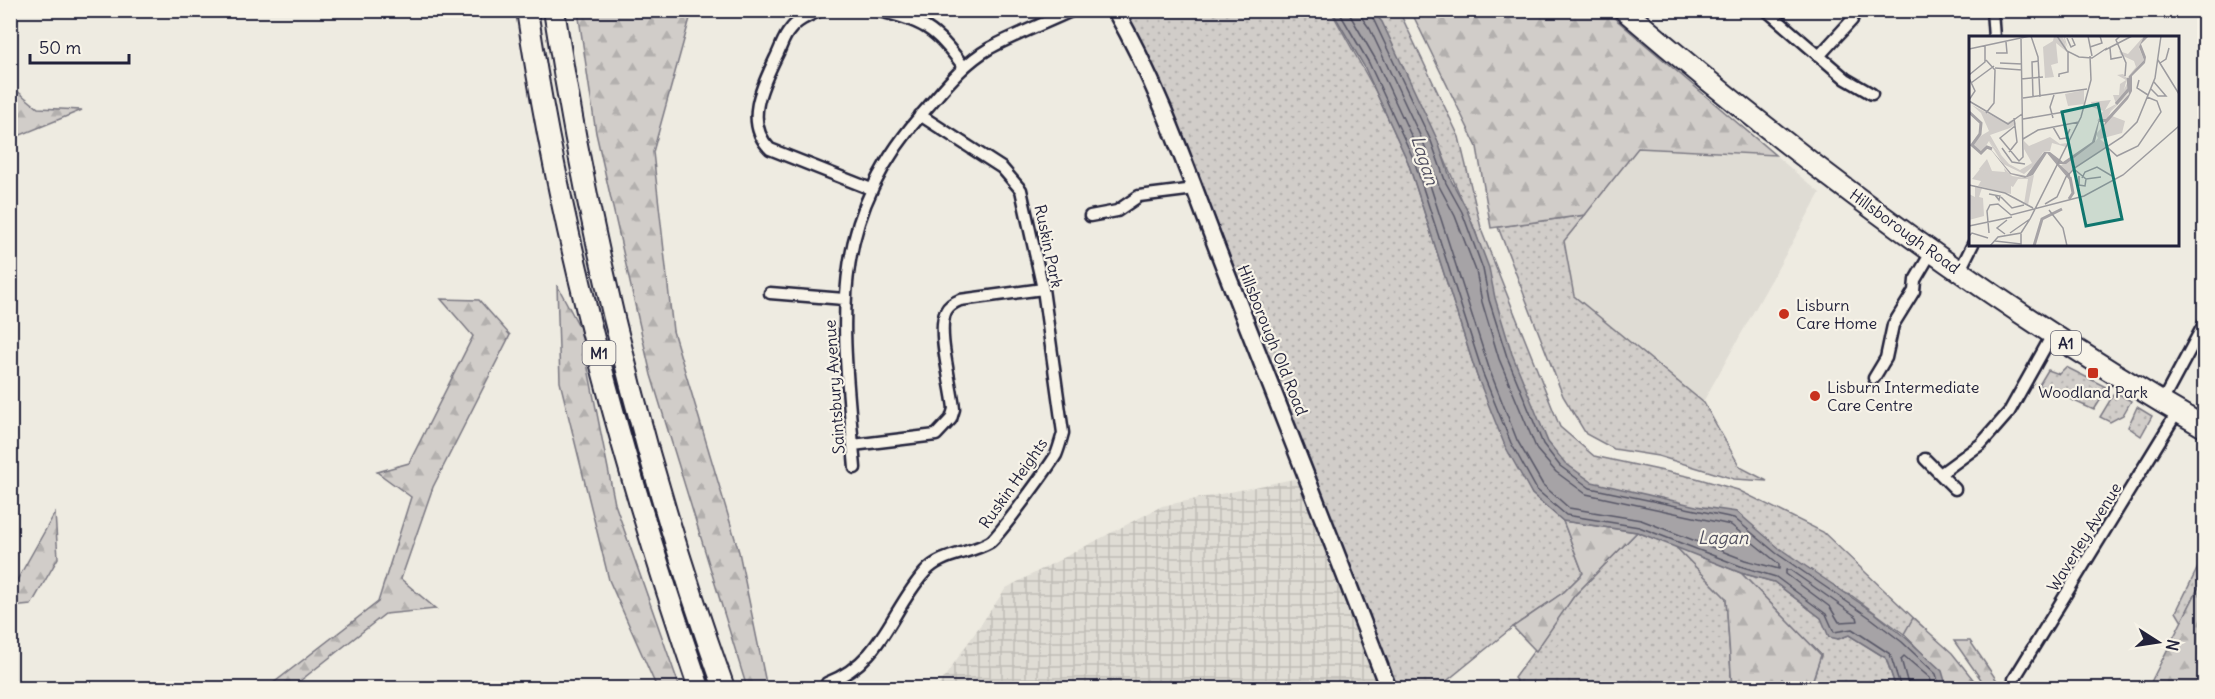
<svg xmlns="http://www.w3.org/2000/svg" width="2215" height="699" font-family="Delius,sans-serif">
<defs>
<pattern id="industrial-grid" width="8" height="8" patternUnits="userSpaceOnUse" patternTransform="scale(1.5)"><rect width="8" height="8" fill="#dfdcd4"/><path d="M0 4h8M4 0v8" fill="none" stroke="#bfbcb7"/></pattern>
<pattern id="grass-dots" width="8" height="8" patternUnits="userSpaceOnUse" patternTransform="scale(1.5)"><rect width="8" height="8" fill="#d1cdc9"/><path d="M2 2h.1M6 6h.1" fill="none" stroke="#b3b0ae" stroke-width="1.8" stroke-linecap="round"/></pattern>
<pattern id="forest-firs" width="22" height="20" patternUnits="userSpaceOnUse" patternTransform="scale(1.5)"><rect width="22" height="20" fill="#d1cdc9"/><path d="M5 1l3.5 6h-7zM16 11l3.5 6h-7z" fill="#b3b0ae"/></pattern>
</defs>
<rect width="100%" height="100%" fill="#eeebe1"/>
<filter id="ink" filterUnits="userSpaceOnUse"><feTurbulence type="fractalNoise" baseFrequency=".0167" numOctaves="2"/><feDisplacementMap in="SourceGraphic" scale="12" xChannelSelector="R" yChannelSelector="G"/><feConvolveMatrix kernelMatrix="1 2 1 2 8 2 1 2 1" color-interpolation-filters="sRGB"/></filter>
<g filter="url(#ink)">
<path fill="#dfdcd4" d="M1637,148L1775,155L1820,193L1703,402L1571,297L1564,241Z"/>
<path fill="url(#industrial-grid)" d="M1308,476L1388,688H937L1006,588L1162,506Z"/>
<path fill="url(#grass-dots)" stroke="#7a7882" stroke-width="1.5" d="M1124,11H1331L1376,92L1408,162L1477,376L1532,494L1563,521L1583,573L1564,592L1513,627L1438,688H1395L1194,163L1138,36Z
M1372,11H1399L1459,137L1482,232L1560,427L1594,456L1696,478L1738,490L1823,532L1923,627L1904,634L1852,596L1587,483L1554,455L1530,411L1506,346L1476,233L1430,125Z
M1585,215L1564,241L1574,296L1704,403L1740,467L1767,481L1734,479L1658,456L1614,449L1586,434L1563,396L1498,227Z
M2066,367L2108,388L2094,410L2039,385L2048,370L2059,374Z
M2115,392L2131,401L2123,415L2110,422L2100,417Z
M2137,407L2152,416L2141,436L2128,427Z
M1637,532L1675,546L1726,598L1732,688H1522L1514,678L1574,596Z
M2204,555V575L2182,622L2176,612Z
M1741,573L1774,582L1821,618L1838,639L1849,635L1886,658L1896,688H1810L1821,655Z"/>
<path fill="url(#forest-firs)" stroke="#7a7882" stroke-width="1.5" d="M17,11L16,90L38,108L82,110L11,139L10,11Z
M578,11H692L653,152L673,331L739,552L767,688H747L651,375L596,133Z
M1411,11H1606L1775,155L1638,148L1585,215L1491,228L1477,147Z
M557,285L580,328L615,504L680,688H657L609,580L560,382Z
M441,299L479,300L510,335L433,487L401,579L436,609L385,614L291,688H267L378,602L411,497L377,472L409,463L473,336Z
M55,513L58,558L31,605L11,607V591Z
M1563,521L1637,532L1574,596L1536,651L1513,627L1564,592L1583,573Z
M1675,546L1741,573L1821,655L1810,688H1789L1782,679L1775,688H1732L1726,598Z
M2199,587L2204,590V688H2148Z
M1913,618L1952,653L1980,688H1933L1932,664L1904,634Z
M1954,641H1970L2002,688H1987Z"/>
<path fill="#a6a3a6" stroke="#716f7b" stroke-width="1.5" d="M1332,11H1373L1382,22L1437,139L1451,180L1467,210L1489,268L1495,298L1512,354L1548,442L1565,463L1592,482L1696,506L1737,512L1779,548L1876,614L1906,638L1942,671L1947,688H1896L1886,658L1849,635L1838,639L1829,637L1821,618L1774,582L1741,573L1637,532L1563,521L1532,494L1505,446L1477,376L1408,162L1364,66Z"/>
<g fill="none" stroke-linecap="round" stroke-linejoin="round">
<path stroke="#575666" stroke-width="1.5" d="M1338,10L1369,63L1414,160L1483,374L1511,443L1537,490L1566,515L1639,527L1743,567L1776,577L1826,614L1834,632L1852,629L1890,654L1901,688
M1347,10L1376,60L1421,157L1490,371L1517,440L1543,485L1569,508L1641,520L1745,560L1779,569V564L1731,525L1586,494L1556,472L1537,450L1499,359L1482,302L1476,271L1455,216L1439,186L1424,144L1370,29L1362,18L1361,10
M1369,10L1431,141L1446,183L1462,212L1483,269L1489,300L1507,357L1543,444L1560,466L1590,488L1734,518L1776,553L1872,619L1902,642L1936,674L1940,688
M1790,570L1857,617L1858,621L1839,622L1830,607L1786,574V570Z
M1909,688L1901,659L1904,656L1930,678L1933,688"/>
<defs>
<path id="street" d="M821,10C810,15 797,20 790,30C784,36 781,47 777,55C763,84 743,122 770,149L871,189
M875,10C924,22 933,26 964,67
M1766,10L1846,79L1872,94
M1992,10L1994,38
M1819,56L1852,20L1854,10
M1090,216L1117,211L1139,196L1195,189
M1960,270L1973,244
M770,293L844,299
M1874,378L1886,358L1893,325L1914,291L1915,280L1932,251
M2162,402L2204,324
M853,445L936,435L951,419L954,409C952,385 936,331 946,311C949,305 955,302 960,300L1043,289
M1925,459L1955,489
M855,468C843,325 823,224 927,108C946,86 964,63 990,48C1016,34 1046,23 1073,10
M1940,474L1981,444L2009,412L2052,335
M2014,679L2178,411
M827,683C883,661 890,611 925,572C940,554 970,554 990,542C999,536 1048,468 1056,455C1059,448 1061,440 1063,433L1043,289L1021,190L1002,168L920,115"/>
<path id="secondary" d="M1115,10C1162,92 1191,182 1225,269C1280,409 1335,548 1388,688"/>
<path id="highway" d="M527,10C561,241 624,469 699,688
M554,10C589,239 646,471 724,688
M1624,10C1805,165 1998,309 2204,427"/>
</defs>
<use href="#street" stroke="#22223b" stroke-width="15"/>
<use href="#secondary" stroke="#22223b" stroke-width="20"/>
<use href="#highway" stroke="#22223b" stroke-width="24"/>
<use href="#street" stroke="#f7f3e8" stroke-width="10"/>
<use href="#secondary" stroke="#f7f3e8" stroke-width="15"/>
<use href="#highway" stroke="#f7f3e8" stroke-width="20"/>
</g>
</g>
<g fill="#c8321e" stroke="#f7f3e8" stroke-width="2">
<circle cx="1784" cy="314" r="6"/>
<rect x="2087" y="367" width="12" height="12" rx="3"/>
<circle cx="1815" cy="396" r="6"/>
</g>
<g text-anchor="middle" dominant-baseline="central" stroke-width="4.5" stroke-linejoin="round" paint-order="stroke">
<g fill="#f7f3e8" stroke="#62616f" stroke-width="1.5">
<rect x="2051" y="331" width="30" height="24" rx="4.5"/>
<rect x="582.5" y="341" width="33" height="24" rx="4.5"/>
</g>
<g font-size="15" font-weight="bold" fill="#22223b">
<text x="2066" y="343">A1</text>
<text x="599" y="353">M1</text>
</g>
<g font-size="16" fill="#22223b" stroke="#f7f3e8">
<text transform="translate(1905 231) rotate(36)">Hillsborough Road</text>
<text transform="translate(1049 246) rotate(78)">Ruskin Park</text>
<text transform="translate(1273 340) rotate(68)">Hillsborough Old Road</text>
<text transform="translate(834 387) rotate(-94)">Saintsbury Avenue</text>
<text transform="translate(1013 483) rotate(-55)">Ruskin Heights</text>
<text transform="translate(2084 537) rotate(-58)">Waverley Avenue</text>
</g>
<g font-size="16" fill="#22223b" stroke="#f7f3e8" text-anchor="start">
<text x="1796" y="305">Lisburn<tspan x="1796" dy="18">Care Home</tspan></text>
<text x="1827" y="387">Lisburn Intermediate<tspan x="1827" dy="18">Care Centre</tspan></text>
<text x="2093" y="392" text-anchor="middle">Woodland Park</text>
</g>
<g font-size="18" font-style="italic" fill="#504f60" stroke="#f7f3e8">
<text transform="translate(1425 160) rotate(72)">Lagan</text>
<text x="1723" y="537">Lagan</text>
</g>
</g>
<g transform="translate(1969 36)">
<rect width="210" height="210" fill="#eeebe1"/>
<path d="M85,0H93L96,6L94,0H100L96,2L99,13L96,6L98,16L87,7L89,27L82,29L85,41L76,42L74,11L84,5ZM175,0L170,12L175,24L160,40L162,51L161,56L157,61L142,75L138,83H132L159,58L158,42L167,31L165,25L152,19L150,15L159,18ZM3,69L37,87L45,83L47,88L41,92L21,99L33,120L20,105L13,116L4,109L5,104L20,95L12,77ZM143,80L156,85L153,97L131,103L139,110L99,137L91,130L126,106L129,102L127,98ZM18,123L23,135L36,136L35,132L43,140L56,142L65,139L59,169L55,168L59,143H49L44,151L10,133Z" fill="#d1cdc9"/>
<path d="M154,38L158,42L155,54L159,45V57L134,82L128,85L134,75L123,71L122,66L142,64L136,74L147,68L144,59H150L151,48L157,44L148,39ZM81,101L91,108L98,107L97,111L83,107L81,115L74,116L67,128L55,138L34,128L19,104L40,128L51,134L63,127L55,113V105L60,110Z" fill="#d1cdc9"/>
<path d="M115,54V68L99,70L96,58ZM11,133L42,149V158L9,150L12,145L3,143ZM6,150L13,152L10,161L14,162L15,180L0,184V158L6,161Z" fill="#d1cdc9"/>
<path d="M175,0H180L172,8L177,21L176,27L163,40V55L159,63L135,90L136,86H130L126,106L97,128H90L101,138L102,146L78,117L64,139L56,142L41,138L19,110L42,137L57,140L75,116H81L94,126L123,106L130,83H137L160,58V40L175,24L170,11Z" fill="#a6a3a6"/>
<path fill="none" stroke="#a6a3a6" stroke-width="3" d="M147,68L160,53L159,42M0,76L12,87L11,98L3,109L12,117L18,111L23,113M100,163L104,157L101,141M65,210L73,183L93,173"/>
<path fill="none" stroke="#9c9b9f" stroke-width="1.5" d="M62,0L69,21L71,61M88,0L98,15L110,21L123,22L138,12M119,0L123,20M151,0L147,4L157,27L156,40M98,2L102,11L106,9L103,2M121,11L133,7L131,0M141,12L142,23L153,21M0,13L61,0M136,14L163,0M27,17H38L37,6M17,24L26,34L25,67L17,77M189,24L210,58M31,27L53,28M191,27L197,23L200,12M26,32L53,34M0,39L16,26V10M90,41V38L99,36V16M0,42L6,55L0,64M52,43L74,41M170,44L168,52L179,59M2,47L25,30M182,53L189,60H197L185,46M64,61L63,26L70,25M54,62L118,53M0,65L39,88L53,78M84,82L81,71L85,59M54,83L95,76M46,90L31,102L50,125L54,121L52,3M84,91L91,103L97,102L101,93M54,103L69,94L110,86M138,111L148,120L169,110L192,76L188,65L178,61M33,112L43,126L56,128M40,116L48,106L45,82M105,133L117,143L132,141M110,140V149L116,150L117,143M113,142L116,136L128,131L143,140M0,149L36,157L64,172M20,158L31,160L30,164L26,159M32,161L43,172L55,169M76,168L88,161L97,141L107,131L153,101L168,86L186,42L192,0M80,174L94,192L98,210M0,190L43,181M20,197L18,175L21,169L29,168L42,179L115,160L154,139L210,90M41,197L61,183M36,198L28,192L38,184M0,200L3,197L19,202M26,205L52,208V198M21,210L29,201L52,197L61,183L112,81L122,44L121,20"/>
<path fill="#0f766e" fill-opacity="0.15" stroke="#0f766e" stroke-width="3" d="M129,68L153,183L117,190L93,76Z"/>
<rect width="210" height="210" fill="none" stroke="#22223b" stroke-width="3"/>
</g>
<rect width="2215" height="699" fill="none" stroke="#f7f3e8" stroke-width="36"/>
<rect x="18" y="18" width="2179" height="663" fill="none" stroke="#22223b" stroke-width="2" filter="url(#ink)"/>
<g transform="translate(2158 642) rotate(102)" stroke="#f7f3e8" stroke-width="4.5" paint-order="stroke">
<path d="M0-4.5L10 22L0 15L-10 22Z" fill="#22223b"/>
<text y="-9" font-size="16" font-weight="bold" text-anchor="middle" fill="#22223b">N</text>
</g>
<path d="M30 54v9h99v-9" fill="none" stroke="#22223b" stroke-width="3"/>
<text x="39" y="54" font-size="18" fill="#22223b" stroke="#f7f3e8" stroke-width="4.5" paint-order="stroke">50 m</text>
</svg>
